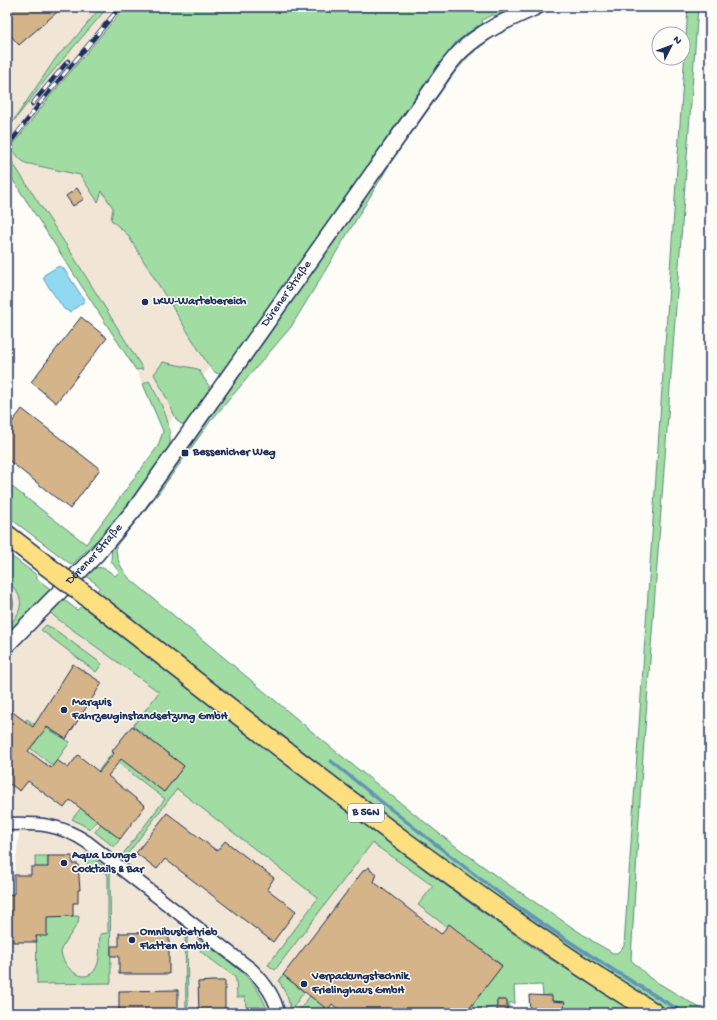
<svg xmlns="http://www.w3.org/2000/svg" width="717" height="1020" font-family="'Gochi Hand',sans-serif">
<rect width="100%" height="100%" fill="#fdfcf7"/>
<filter id="ink" filterUnits="userSpaceOnUse"><feTurbulence type="fractalNoise" baseFrequency=".025" numOctaves="2"/><feDisplacementMap in="SourceGraphic" scale="8" xChannelSelector="R" yChannelSelector="G"/><feConvolveMatrix kernelMatrix="1 2 1 2 8 2 1 2 1" color-interpolation-filters="sRGB"/></filter>
<g filter="url(#ink)">
<path fill="#f1e6d6" d="M7,7H101L70,44L58,55L11,125L47,78L108,7H125L51,95L12,146L78,151L217,358L163,431L135,367L10,177L7,175Z
M7,581L51,614L384,852L568,980L521,961L481,1013H7V892H14V875L19,833H7Z"/>
<path fill="#a1dca2" stroke="#5e8680" d="M101,7H108L47,78L7,130L58,55L70,44Z
M125,7H525L501,16L492,15L482,20L483,25L224,373C215,376 212,369 207,363L127,234L111,220L113,208L102,191L98,202L80,175L25,163L19,158L11,147L51,95Z
M549,7H558L515,25L499,33L484,44L469,56L455,72L391,162L291,327L209,423L158,494L116,546C116,559 121,568 129,578L334,750L446,839L499,878L594,942L613,953H617L624,946L688,7H698L641,783L631,960L650,978L708,1013H673L594,964L514,910L355,792L96,592L100,587L85,575C96,564 104,566 115,576L119,572L111,561L112,547L456,66L482,41L522,18Z
M7,154L72,254L143,369L136,370L11,177L7,184Z
M163,362L198,369L209,386V397L187,425H183L177,421L167,399L154,374Z
M149,381C161,403 174,425 169,451L100,544L97,540L72,565L7,516V483L86,544L158,446L163,431L143,384Z
M7,553L38,576L36,578L53,591L7,636V627C23,612 26,598 9,583L7,586Z
M7,589C15,598 16,608 7,617Z
M62,598L77,610L82,606L327,796L467,901L538,951L635,1013H563L564,1002L552,1001L551,995H546V997L543,996L542,985L514,986L515,1003H509V1007H507V1000H497V1007L486,1008V1013H466L502,965L449,925L447,927L418,905L433,886L372,843L275,970L268,965L318,898L177,789L126,856L123,854L165,799L118,763L115,767L114,766L89,783L113,752L164,792L184,766L133,726L159,692L55,617L50,612Z
M46,625L54,629L102,664L96,672L41,630Z
M27,719L34,724L36,723L44,728L45,727L70,742L53,766L7,730V726L33,745L40,736L24,723Z
M81,808L97,821L90,829L72,819Z
M101,824L120,839L114,847L95,832Z
M86,853L110,871L111,983L37,984L35,856H48L49,916H79L78,923L61,949C60,966 85,988 96,968C101,959 99,944 100,934L108,933V875C99,868 91,870 85,860Z
M185,929L187,930L188,1005L186,1013Z
M198,939C226,960 258,977 268,1013H260V1007H246L245,997H237L236,981L235,977L201,952L198,945Z
M283,975L304,992L291,1010L287,996L279,981Z
M310,996L327,1009L324,1013H303L299,1010Z"/>
<path fill="#90d9f1" stroke="#6195b6" d="M59,266L64,269L85,301L70,312L64,309L44,280V275Z"/>
<g fill="none" stroke-linecap="round" stroke-linejoin="round">
<path stroke="#6195b6" stroke-width="3.5" d="M439,66L457,43L478,27
M371,163L435,71
M331,761C389,808 446,854 506,898C563,939 623,977 684,1013"/>
</g>
<path fill="#d4b488" stroke="#1b2f5e" d="M7,7H63L19,45L7,31Z
M77,188L84,199L73,206L66,196Z
M81,317L107,338L56,403L31,382Z
M22,409L100,469L70,509L7,459V429Z
M73,664L102,683L66,739L47,727L28,751L51,768L57,760L68,768L78,755L99,772L114,753L112,751L132,726L184,766L164,792L121,759L108,776L145,806L120,839L70,800L64,808L28,781L20,791L7,782V708L33,727Z
M167,813L217,851L225,841L274,878L267,889L296,911L273,942L165,859L157,869L136,853Z
M48,856H72L73,864H78L80,890H78V903H73V916L47,917V936H36L37,942H13V935H7V895L14,894V875H31V867H48Z
M369,867L371,871L377,874L374,882L441,934L449,924L502,966L466,1013H343L332,1004L328,1010L283,975L363,871Z
M169,932V974H119V956H111V946H119V933Z
M212,981H225V1013H199L198,982Z
M178,990V1013H119V991Z
M529,995L552,996V1001L565,1002L563,1013H530Z
M497,1000H507V1013H497Z"/>
<g fill="none" stroke-linecap="round" stroke-linejoin="round">
<defs>
<path id="minor" d="M7,824C39,823 60,824 87,842L252,970C264,982 275,996 278,1013"/>
<g id="tertiary">
<path id="s1" d="M7,645L96,555L135,509L432,89C441,76 449,63 460,52C481,31 509,19 536,7"/>
</g>
<path id="primary" d="M7,535L47,566
M89,598C274,742 455,889 654,1013"/>
</defs>
<use href="#minor" stroke="#1b2f5e" stroke-width="15"/>
<use href="#tertiary" stroke="#1b2f5e" stroke-width="18"/>
<use href="#primary" stroke="#1b2f5e" stroke-width="22"/>
<use href="#minor" stroke="#fdfcf7" stroke-width="12"/>
<use href="#tertiary" stroke="#fdfcf7" stroke-width="15"/>
<use href="#primary" stroke="#fddf80" stroke-width="19"/>
<defs>
<path id="rail" d="M32,104L68,61
M7,147L40,103L120,7"/>
</defs>
<use href="#rail" stroke="#1b2f5e" stroke-width="4.5"/>
<use href="#rail" stroke="#fdfcf7" stroke-width="3" stroke-dasharray="9" stroke-linecap="butt"/>
<defs>
<path id="primary-bridge" d="M47,566L89,598"/>
</defs>
<use href="#primary-bridge" stroke="#1b2f5e" stroke-width="22" stroke-linecap="butt"/>
<use href="#primary-bridge" stroke="#fddf80" stroke-width="19"/>
</g>
</g>
<g fill="#1b2f5e" stroke="#fdfcf7" stroke-width="1.5">
<circle cx="145" cy="302" r="4"/>
<rect x="181" y="449" width="8" height="8" rx="2"/>
<circle cx="64" cy="710" r="4"/>
<circle cx="64" cy="863" r="4"/>
<circle cx="132" cy="940" r="4"/>
<circle cx="304" cy="984" r="4"/>
</g>
<g text-anchor="middle" dominant-baseline="central" stroke-width="3" stroke-linejoin="round" paint-order="stroke">
<rect fill="#fdfcf7" stroke="#5f6c8c" stroke-width="1" x="348" y="804" width="36" height="18" rx="3"/>
<g font-size="11" font-weight="bold" fill="#1b2f5e">
<text x="366" y="813">B 56N</text>
</g>
<g font-size="12" fill="#1b2f5e" stroke="#fdfcf7">
<text stroke="none"><textPath href="#s1" startOffset="450">Dürener Straße</textPath></text>
<text stroke="none"><textPath href="#s1" startOffset="126">Dürener Straße</textPath></text>
</g>
<g font-size="12" font-weight="bold" fill="#1b2f5e" stroke="#fdfcf7" text-anchor="start">
<text x="153" y="302">LKW-Wartebereich</text>
<text x="193" y="453">Bessenicher Weg</text>
<text x="72" y="703">Marquis<tspan x="72" dy="14">Fahrzeuginstandsetzung GmbH</tspan></text>
<text x="72" y="856">Aqua Lounge<tspan x="72" dy="14">Cocktails &amp; Bar</tspan></text>
<text x="140" y="933">Omnibusbetrieb<tspan x="140" dy="14">Flatten GmbH</tspan></text>
<text x="312" y="977">Verpackungstechnik<tspan x="312" dy="14">Frielinghaus GmbH</tspan></text>
</g>
</g>
<rect width="717" height="1020" fill="none" stroke="#fdfcf7" stroke-width="24"/>
<rect x="12" y="12" width="693" height="996" fill="none" stroke="#1b2f5e" stroke-width="1.5" filter="url(#ink)"/>
<g transform="translate(671 46) rotate(48)"><circle r="19" fill="#fdfcf7" stroke="#a3aaba"/>
<path d="M0-3L7 15L0 10L-7 15Z" fill="#1b2f5e"/>
<text y="-6" font-size="11" font-weight="bold" text-anchor="middle" fill="#1b2f5e">N</text>
</g>
</svg>
